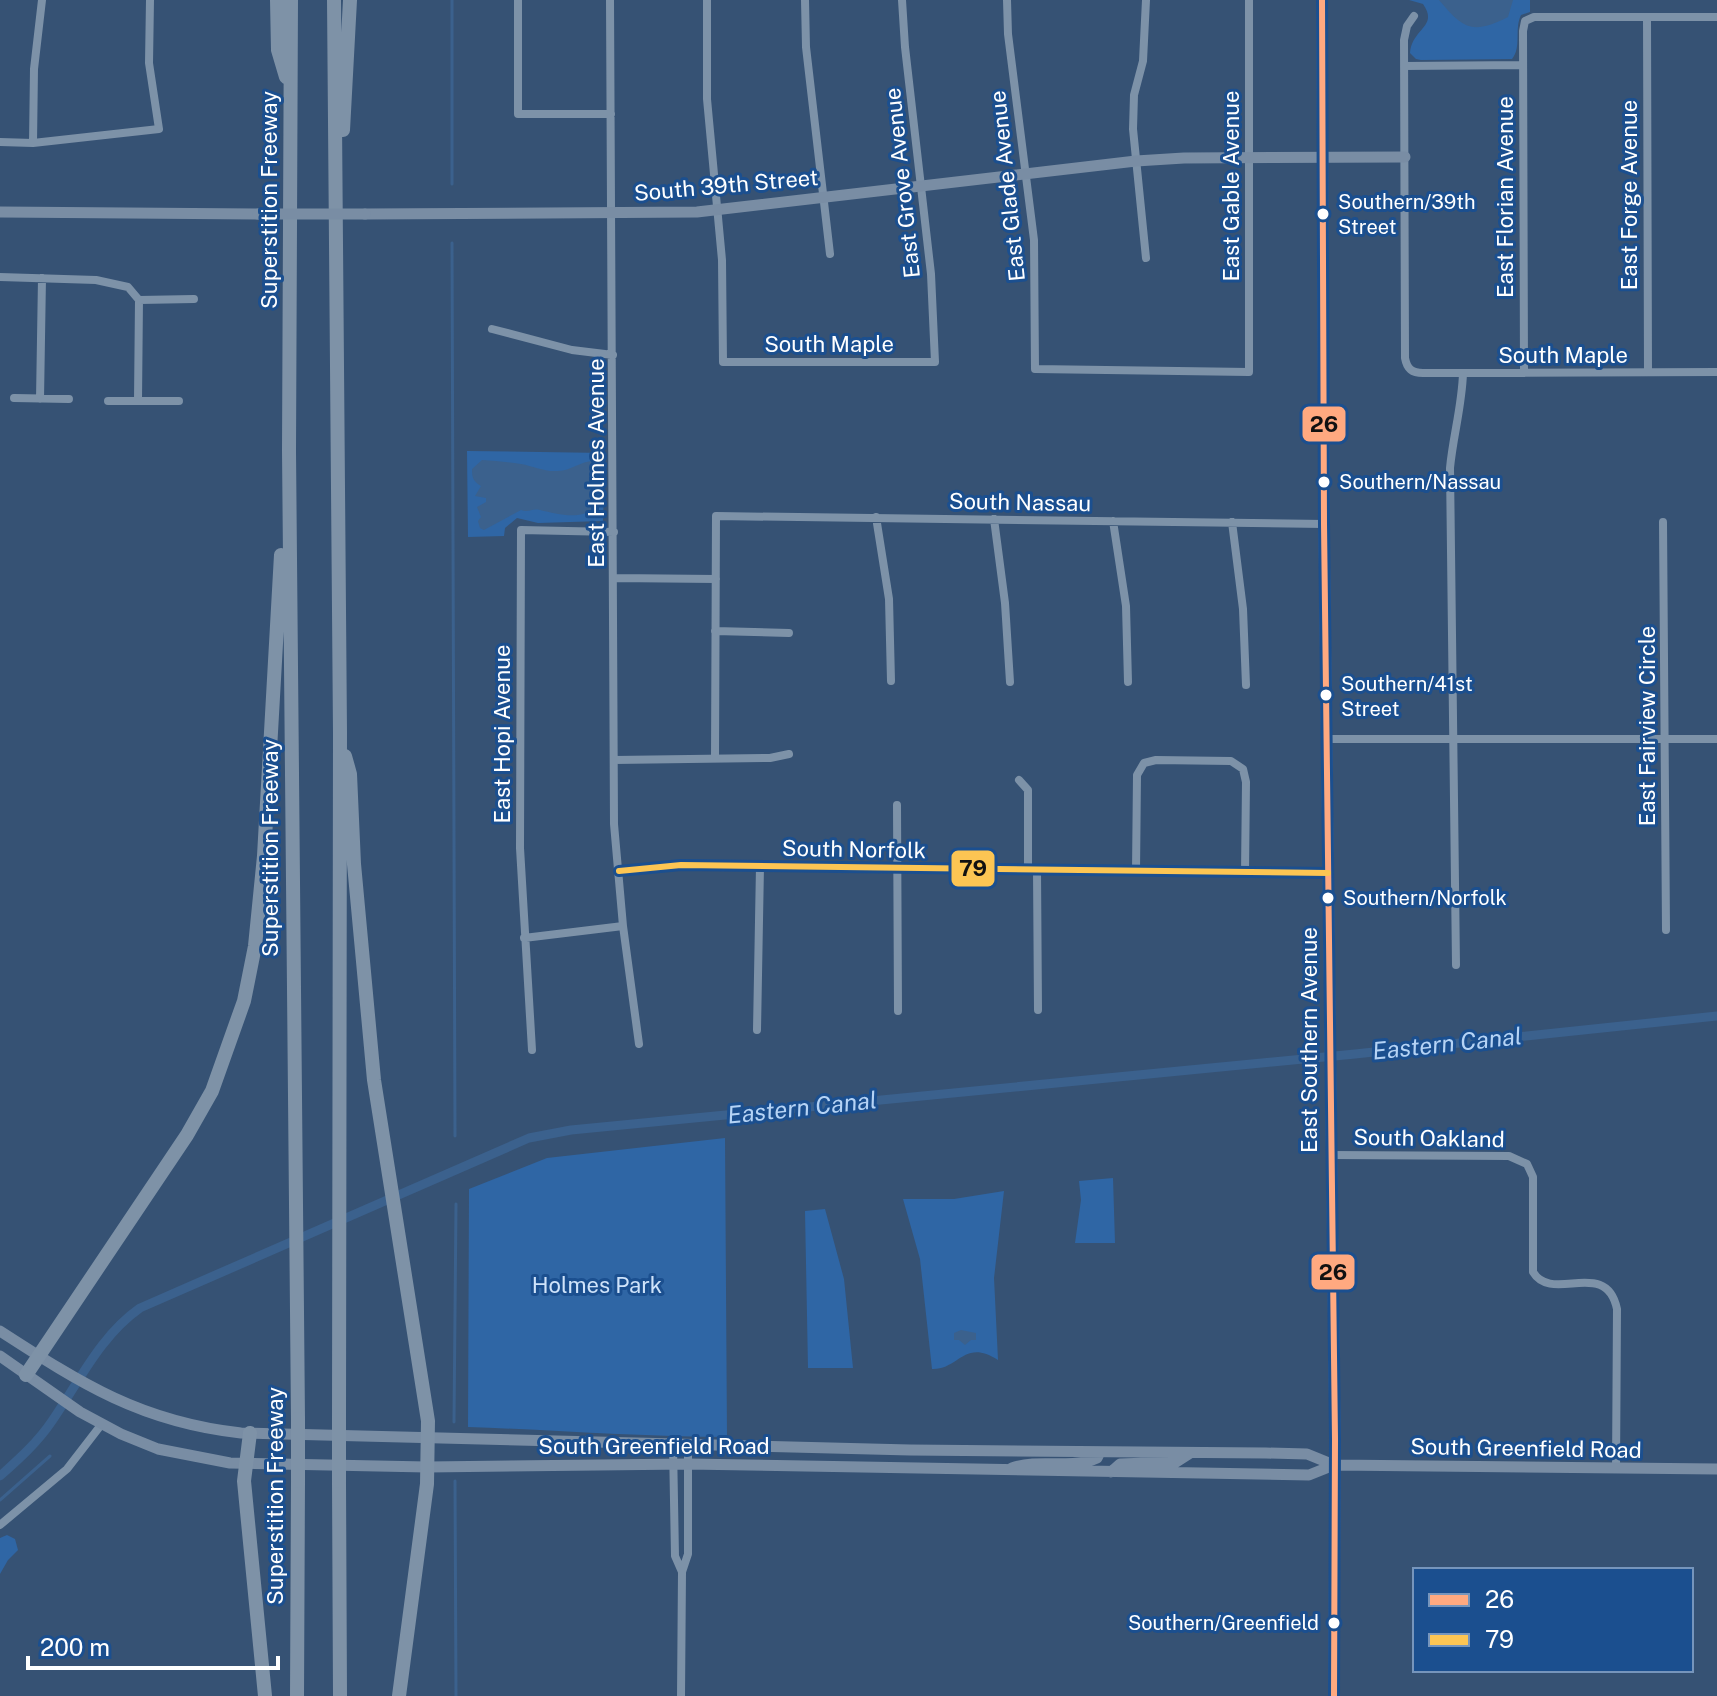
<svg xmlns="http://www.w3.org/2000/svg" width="1717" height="1696" font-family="'Public Sans',sans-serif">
<rect width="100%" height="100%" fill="#365274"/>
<path fill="#2f66a5" d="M1409,0H1530V12L1521,15C1514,29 1522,47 1512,59L1421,60L1416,59L1410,53C1412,28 1439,27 1423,4Z
M467,451L605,453L603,521L538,523L517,518L505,528L504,536L468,537Z
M725,1138L727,1437C641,1437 555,1430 468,1427L469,1189L547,1158Z
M1113,1178L1115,1243H1075L1081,1200L1079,1181Z
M1004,1191L994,1278L998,1360C964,1338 959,1370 932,1369L920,1259L903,1199H954Z
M825,1209L844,1279L853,1368H808L805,1211Z
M7,1535L15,1539L18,1550L8,1560L0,1574V1538Z"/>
<path fill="#3b618d" d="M1439,0H1513L1508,17C1472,35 1463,29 1439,0Z
M482,460C495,461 508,462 521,464C533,466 544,472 558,471C571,471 580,461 594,461L596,466L592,485L600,498C590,523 561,515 540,510C531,508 530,513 521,510L484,530L480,528L478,521L481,517L477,507L486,502V498L475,496L481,486C473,481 472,478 472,469Z
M961,1330L976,1333V1340H971L965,1345L959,1340H954V1333Z"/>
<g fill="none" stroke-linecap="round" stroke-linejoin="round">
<path stroke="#3b618d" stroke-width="3" d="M452,0V184
M452,243L455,1136
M454,1422L456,1204
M455,1481L456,1696
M0,1500L50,1456"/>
<path stroke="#3b618d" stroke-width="9" d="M0,1476C19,1459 38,1442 52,1421C79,1382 100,1336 140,1308L529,1138L571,1130L1355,1054L1717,1016"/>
<path stroke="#7d92a8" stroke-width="8" d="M518,0V114H611
M610,0L614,824L623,926L639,1044
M707,0V99L722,260L723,362H935L931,274L905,47L902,0
M805,0L806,47L830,254
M1007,0L1008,34L1034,240L1035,369L1249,372V0
M1414,16L1407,26L1404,40L1405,358C1407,369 1412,373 1423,373L1717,372
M1647,17L1648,372
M1404,66L1523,65
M0,142L33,143L159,129L149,63L150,0
M33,143L34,69L42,0
M1146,258L1133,129L1134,95L1143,61L1146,0
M0,277L96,280L128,287L139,300L138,400
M139,300L194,299
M492,329L572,350L613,355
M1524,373L1523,31L1525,21L1534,17H1717
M14,398L69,399
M40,399L42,278
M108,401H179
M876,517L889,599L891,681
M994,519L1005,603L1010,682
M1113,521L1126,606L1128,682
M1232,522L1243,609L1246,685
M1663,522L1666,930
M614,578L716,579
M715,631L789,633
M1326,739H1717
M715,758L716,516L1324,524
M614,760L770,758L789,754
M1019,780L1028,790V869
M897,805L898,1011
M1037,870L1038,1010
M619,871L681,865L1328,873
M1136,871L1137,775L1144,763L1156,760L1231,761L1243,769L1246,782L1245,873
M524,938L623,926
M1456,965L1450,468C1453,436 1462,406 1463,373
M757,1030L760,866
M532,1050L520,848L521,530L614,532
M1330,1155L1509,1156L1527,1164L1533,1177V1272C1552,1304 1606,1257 1617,1309L1616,1469
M673,1445L675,1556L682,1572
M0,1525L67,1469L101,1425
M681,1696L682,1572L688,1554V1445"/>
<path stroke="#798da4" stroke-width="11" d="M1322,0L1324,524L1335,1439L1334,1696
M0,212L258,214
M365,214L697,212L1136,161L1184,158L1405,157
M0,1331C82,1384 141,1422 241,1433L910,1450L1266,1453L1307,1454L1334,1465L1717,1469
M0,1356L80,1412L121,1434L158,1449L230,1463L427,1467L688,1464L1309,1475L1334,1465
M1012,1468C1040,1458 1071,1470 1097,1458L1100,1452
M1111,1472L1120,1464L1176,1462L1190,1453"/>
<path stroke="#7e92a7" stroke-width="14" d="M277,0L278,50L286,77
M291,0L289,451L298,1419
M334,0L340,732L339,1420
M343,130L350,0
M345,756L350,774L354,864L374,1080L428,1421L427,1484L399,1696
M26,1375L187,1135L212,1091L244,1001L255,946L264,856L281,555
M250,1433L244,1481L265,1696
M339,1481L340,1696
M297,1696L298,1481"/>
<path stroke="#798da4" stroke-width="11" d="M258,214H365"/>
<path stroke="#7e92a7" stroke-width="14" d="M298,1419V1481
M339,1420V1481"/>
<defs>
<path id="bus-1" d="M1322,0L1324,524L1335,1439L1334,1696"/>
<path id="bus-2" d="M619,871L681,865L1328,873"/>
</defs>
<use href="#bus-1" stroke="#1b4f8f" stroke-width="12"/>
<use href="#bus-2" stroke="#1b4f8f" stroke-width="12"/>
<use href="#bus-1" stroke="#ffa980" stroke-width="6"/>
<use href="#bus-2" stroke="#fcc553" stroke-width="6"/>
</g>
<g fill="#fff" stroke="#1b4f8f" stroke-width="3">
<circle cx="1323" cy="214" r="7"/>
<circle cx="1324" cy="482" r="7"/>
<circle cx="1326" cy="695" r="7"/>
<circle cx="1328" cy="898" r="7"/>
<circle cx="1334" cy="1623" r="7"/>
</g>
<g text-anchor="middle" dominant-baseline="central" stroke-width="6" stroke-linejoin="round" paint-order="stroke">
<g font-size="20" fill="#fff" stroke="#1b4f8f" text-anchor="start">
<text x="1338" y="202">Southern/39th<tspan x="1338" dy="25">Street</tspan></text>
<text x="1339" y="482">Southern/Nassau</text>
<text x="1341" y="684">Southern/41st<tspan x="1341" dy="25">Street</tspan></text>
<text x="1343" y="898">Southern/Norfolk</text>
<text x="1319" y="1623" text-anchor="end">Southern/Greenfield</text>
</g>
<g font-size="22" fill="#fff" stroke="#1b4f8f">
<text transform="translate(902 183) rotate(-96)">East Grove Avenue</text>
<text transform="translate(726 185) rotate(-5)">South 39th Street</text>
<text transform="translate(1007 186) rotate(-96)">East Glade Avenue</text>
<text transform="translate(1231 186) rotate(-90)">East Gable Avenue</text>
<text transform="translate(1629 195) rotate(-90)">East Forge Avenue</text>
<text transform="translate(1505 197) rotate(-90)">East Florian Avenue</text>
<text transform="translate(269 200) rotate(-90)">Superstition Freeway</text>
<text x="829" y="344">South Maple</text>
<text x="1563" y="355">South Maple</text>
<text transform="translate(596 463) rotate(-90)">East Holmes Avenue</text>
<text transform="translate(1020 502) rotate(1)">South Nassau</text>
<text transform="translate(1647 726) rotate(-90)">East Fairview Circle</text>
<text transform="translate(502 734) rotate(-90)">East Hopi Avenue</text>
<text transform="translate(270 848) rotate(-90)">Superstition Freeway</text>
<text transform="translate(854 849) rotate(1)">South Norfolk</text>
<text transform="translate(1309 1040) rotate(-90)">East Southern Avenue</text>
<text transform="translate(1429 1138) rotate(1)">South Oakland</text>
<text x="654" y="1446">South Greenfield Road</text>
<text transform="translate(1526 1448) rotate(1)">South Greenfield Road</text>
<text transform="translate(275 1496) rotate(-90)">Superstition Freeway</text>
</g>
<g font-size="22" fill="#cfe3fa" stroke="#1b4f8f">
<text x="597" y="1285">Holmes Park</text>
</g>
<g font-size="24" font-style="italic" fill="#b5d3f5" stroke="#1b4f8f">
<text transform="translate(1447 1043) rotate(-6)">Eastern Canal</text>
<text transform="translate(802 1107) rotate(-6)">Eastern Canal</text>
</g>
</g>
<g stroke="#1b4f8f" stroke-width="3">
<rect x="1301" y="405" width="46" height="38" rx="8" fill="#ffa980"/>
<rect x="950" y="849" width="46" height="39" rx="8" fill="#fcc553"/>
<rect x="1310" y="1253" width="46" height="38" rx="8" fill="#ffa980"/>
</g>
<g font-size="22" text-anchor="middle" font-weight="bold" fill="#111">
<text x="1324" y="432">26</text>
<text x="973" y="876">79</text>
<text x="1333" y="1280">26</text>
</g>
<rect x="1413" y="1568" width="280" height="104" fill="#1b4f8f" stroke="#7695bc" stroke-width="2"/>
<rect x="1429" y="1594" width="40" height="12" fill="#ffa980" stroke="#7695bc" stroke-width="2"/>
<text x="1485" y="1608" font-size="24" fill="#ffffff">26</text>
<rect x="1429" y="1634" width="40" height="12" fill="#fcc553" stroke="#7695bc" stroke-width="2"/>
<text x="1485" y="1648" font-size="24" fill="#ffffff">79</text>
<path d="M28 1656v12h250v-12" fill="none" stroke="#ffffff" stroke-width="4"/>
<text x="40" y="1656" font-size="24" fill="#ffffff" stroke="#1b4f8f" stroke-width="6" paint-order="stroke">200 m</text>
</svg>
